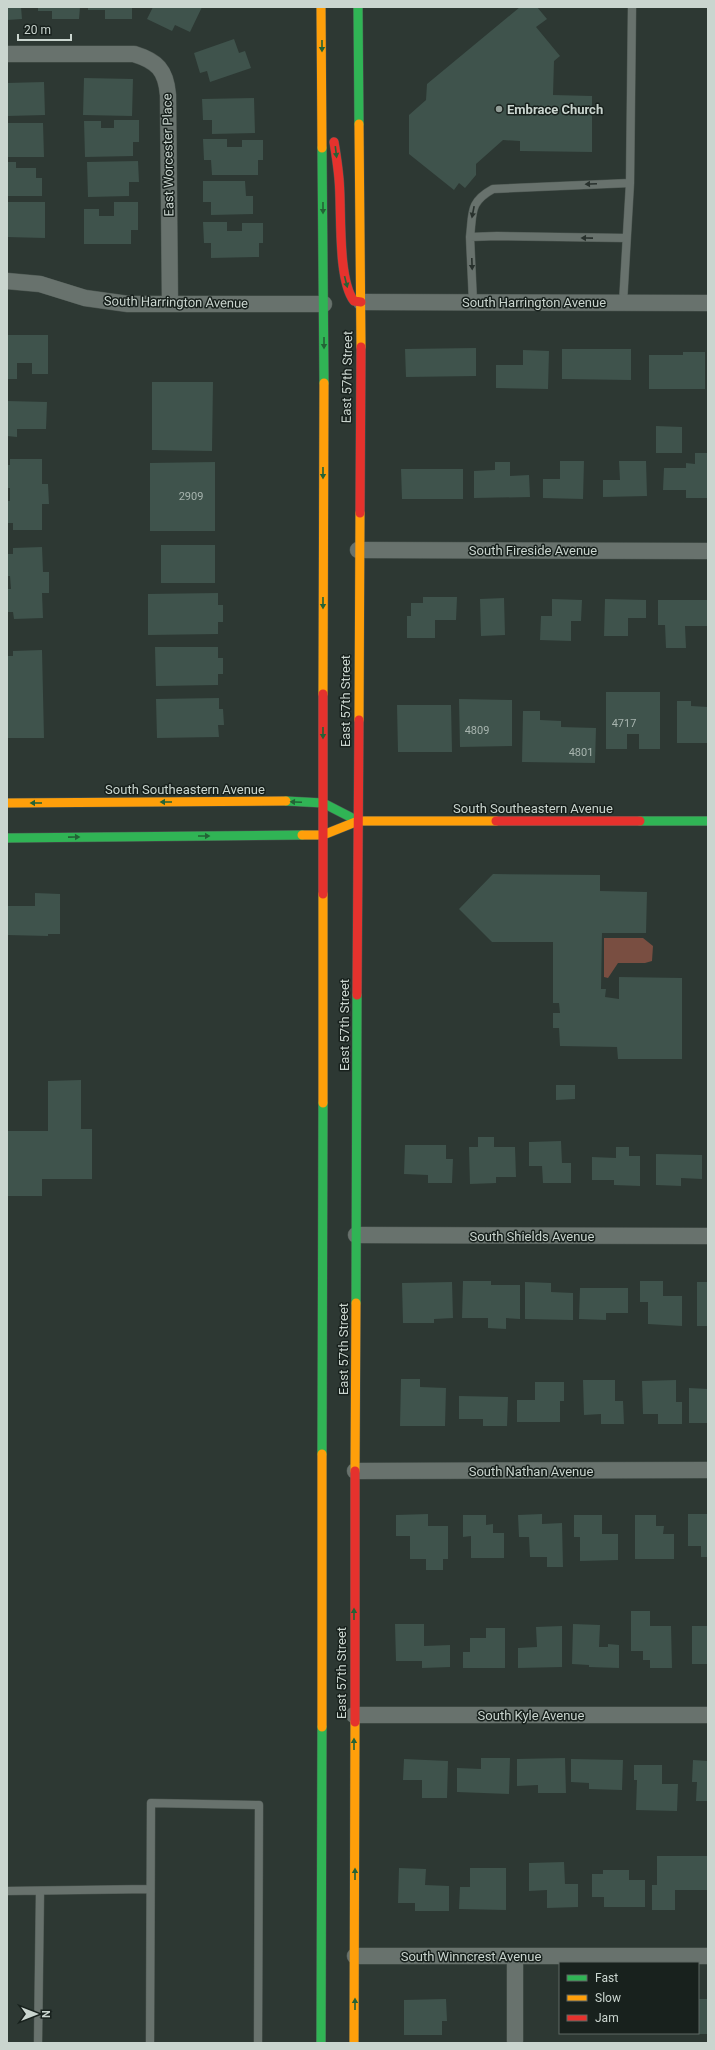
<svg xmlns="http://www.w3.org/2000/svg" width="715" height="2050" font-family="Roboto,sans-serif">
<rect width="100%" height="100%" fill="#2d3833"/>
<path fill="#794e41" d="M604,938H643L653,946L652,961L645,963H618L608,978L604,977Z"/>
<path fill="#3f534c" d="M7,7H21L22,19L7,20Z
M38,7H80L79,19H52V11H38Z
M88,7H132V19H105V10H88Z
M153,7H202L190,32L175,25L172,31L147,19Z
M520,7H537L547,19L536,27L560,56L554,61L553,95L592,96V152L520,151V141L503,140L476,164V175L465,188L459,183L454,190L409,154V115L426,100L427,84Z
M234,39L239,53L245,51L251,68L210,82L207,71L200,73L194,53Z
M84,78L133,79L132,116L83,115Z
M44,82L45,115L7,116V83Z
M254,98L255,133L212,134V120H203L202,99Z
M114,120H139V142H133V156L85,157L84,121H101V128H114Z
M7,123H43L44,157H7Z
M203,139H227V147H242V140H263V160H258V175H212L211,160H204Z
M138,161L139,182H129V196L88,197L87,162Z
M7,162H16V168H36V178H42V196H7Z
M203,181H245L246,196H253V214L211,215V202H203Z
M7,202H45V238L7,237Z
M114,202H138V230H131V244H84V209H99V216H114Z
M203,222H227V231H242V223H263V243H259V257L211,258V243H204Z
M7,335H48V374H32V363H17V379H7Z
M476,348V376L406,377L405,349Z
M562,349H631V380L562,379Z
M523,350L549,351L548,389L496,388V365H523Z
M683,352H705V389H649V355H683Z
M152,382H213L212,451L152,450Z
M7,401L47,402L46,429H17V437L7,436Z
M656,426L682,427V453H656Z
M695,453H708V498H686V490H663L664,468H686V463L695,464Z
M10,459H42V484H48L49,504H42V530H13V523H7V501H10V488H7V465H10Z
M560,461H584L583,499L543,498V479H560Z
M619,461H646L647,496L603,497V480H620Z
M215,462V531H150V463Z
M495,462H510V476L529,475L530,497L474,498V471L495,470Z
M401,469H463V499H402Z
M161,545H215V583H161Z
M42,547L43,572H49V593H42L43,618L14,619L13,612H7V589H11L10,576H7V554H13V548Z
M218,593V605H223V622H218V634L148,635V594Z
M423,597H457L456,620H435V638H407V616H411V603H423Z
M504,598L505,635L481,636L480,599Z
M552,599L582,600L581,621H571V641L540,640L541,616H552Z
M605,599L646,600V618H628V636H604Z
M658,600H708V626H685L686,648H666L665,625H658Z
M155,647H218V658H223V674H218V685L156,686Z
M42,650L44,738H7V656H13V651Z
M606,692H660V749H639V734H627V749H606Z
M219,698V709H223L224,725H218L219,737L157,738L156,699Z
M459,699L512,700V746L460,747Z
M677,701H691V706L708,707V743H677Z
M397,705H451L452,752H398Z
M523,711H540V720L561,721V727L596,728L595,763L522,762Z
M493,874L600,875V891L647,892L646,933H602L601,989H606L605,997L619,999V977L682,978V1059H618L617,1047L560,1046L559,1028H553V1013H560L559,1003H553V942H492L459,909Z
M35,893L60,894V934H48V936L7,935V906H35Z
M81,1080V1129H92V1179H42V1196H7V1131H48V1081Z
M556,1085H575V1099L556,1100Z
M478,1137H494V1147H515L516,1177H496V1183L470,1184L469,1147H478Z
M561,1141L562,1163H571V1183H543L542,1166H529V1142Z
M405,1145H446V1159H453L452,1183H428V1175L404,1174Z
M616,1147H629V1156H640V1186L614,1185V1180H592V1157L616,1158Z
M656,1154L702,1155V1179L681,1178V1186L656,1185Z
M463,1281H491V1285H520V1319L506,1318V1329L488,1328V1318H462Z
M640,1281H663V1296H682V1326L648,1324V1302H640Z
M452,1282L453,1318L434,1319V1323H403L402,1283Z
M525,1282L551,1283V1292L573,1293V1320L525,1319Z
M697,1282H708V1326H697Z
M580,1288H628V1313H606V1320L579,1319Z
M401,1379H420V1387L446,1388L445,1426H400Z
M583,1380H615V1401H623L624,1424H601V1414L584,1415Z
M676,1380V1402H682V1424H658V1414H643L642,1381Z
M535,1382H564V1401H560V1422H517V1400H535Z
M689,1388L708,1389V1423H689Z
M459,1396L508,1397L507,1426H483V1419H459Z
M428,1514V1526H448V1559H443V1570H426V1559H410V1536H396V1515Z
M542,1514V1524L562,1523L563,1567H547V1557H530L529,1537H519L518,1515Z
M688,1514H708V1557H701V1546H688Z
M463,1515H486V1525L493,1524V1533H504V1558H471V1536L463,1537Z
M574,1515H602V1534H618V1560L580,1561V1537H574Z
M635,1515H656V1526H664L663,1534H674V1559H635Z
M631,1611H650V1626H671L672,1668H650V1660H643V1651H631Z
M395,1624H424V1646L450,1645V1667L422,1668V1661H396Z
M573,1624L600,1625L599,1647H608V1644L619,1645V1668L589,1667V1665L572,1664Z
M562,1626V1667L518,1668V1648L537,1647L536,1627Z
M692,1626H708V1664H692Z
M486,1628H505V1668H463V1652H470V1638H486Z
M481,1758H510L509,1794L457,1792V1768L481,1769Z
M565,1758L566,1793H538V1785L517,1786V1759Z
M404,1759L448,1761L447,1798H422V1780H403Z
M571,1759L623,1760L622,1790L589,1789V1783L571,1782Z
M693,1760L708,1761V1801H696L697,1782H692Z
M634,1765H662V1784H678L677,1811L636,1810L637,1780H634Z
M657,1856H708V1890H675V1910H652V1885H657Z
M564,1862L565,1884H578V1907L547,1908V1890L529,1891V1863Z
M399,1868L426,1869L425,1885L449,1886V1911H415V1903H398Z
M470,1868H506V1910L459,1909L460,1887H470Z
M603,1870H629V1880H645V1907H604V1897H592V1874H603Z
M446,1999L447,2021H442V2035H404V2000Z
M698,1999H708V2034H698Z"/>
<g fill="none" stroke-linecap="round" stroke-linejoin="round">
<defs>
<path id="lane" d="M470,237C473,213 469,202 493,189L630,183
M473,302L470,237L497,236L626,238
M623,303L630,183L632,7
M7,1891L150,1889
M38,2043L40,1891
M150,2043L151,1803L259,1805L258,2043"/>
<path id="street" d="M7,54H134C157,61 166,70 168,95L170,304
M7,281L40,284L85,298L128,304H324
M361,302L708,303
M358,550L708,551
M356,1235L708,1236
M355,1471L708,1470
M354,1715H708
M355,1956H708
M515,2041V1956"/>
<path id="fast" d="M358,7L359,124
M322,148L324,383
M286,801L323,803L358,821
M640,821H708
M7,838L302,835
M356,1303L357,995
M322,1454L323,1103
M321,2043L322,1727"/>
<path id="slow" d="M321,7L322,148
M359,124L361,347
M323,694L324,383
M359,720L360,513
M7,803L286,801
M302,835H323L358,821H496
M323,1103V894
M355,1471L356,1303
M322,1727V1454
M354,2043L355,1722"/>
<path id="jam" d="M334,142C336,154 338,167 339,179C342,209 337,279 354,301L361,302
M360,513L361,347
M496,821H640
M323,894V694
M357,995L359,720
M355,1722V1471"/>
</defs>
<use href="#lane" stroke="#4c5651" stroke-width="9"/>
<use href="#street" stroke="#4c5651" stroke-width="17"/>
<use href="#fast" stroke="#4c5651" stroke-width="10"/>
<use href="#slow" stroke="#4c5651" stroke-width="10"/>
<use href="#jam" stroke="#4c5651" stroke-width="10"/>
<use href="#lane" stroke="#68726d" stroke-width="8"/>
<use href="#street" stroke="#68726d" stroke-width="16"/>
<use href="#fast" stroke="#30b455" stroke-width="9"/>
<use href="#slow" stroke="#ff9f0a" stroke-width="9"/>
<use href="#jam" stroke="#e5322d" stroke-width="9"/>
</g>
<defs><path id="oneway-solid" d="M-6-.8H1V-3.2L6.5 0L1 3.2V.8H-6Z"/></defs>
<g fill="#236336">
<use href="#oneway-solid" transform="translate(322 46) rotate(90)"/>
<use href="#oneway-solid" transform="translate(336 152) rotate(83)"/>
<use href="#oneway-solid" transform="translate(323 208) rotate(90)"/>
<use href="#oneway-solid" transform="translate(346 282) rotate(76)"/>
<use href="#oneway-solid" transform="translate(324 343) rotate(90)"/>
<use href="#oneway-solid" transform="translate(323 473) rotate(90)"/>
<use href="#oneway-solid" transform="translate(323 603) rotate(90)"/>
<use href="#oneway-solid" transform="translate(323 733) rotate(90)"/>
<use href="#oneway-solid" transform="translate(166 802) rotate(180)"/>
<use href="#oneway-solid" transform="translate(296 802) rotate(-178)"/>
<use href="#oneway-solid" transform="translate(36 803) rotate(-180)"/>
<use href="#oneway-solid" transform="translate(204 836)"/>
<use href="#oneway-solid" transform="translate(74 837) rotate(-1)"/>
<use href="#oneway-solid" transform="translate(354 1614) rotate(-90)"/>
<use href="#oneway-solid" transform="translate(354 1744) rotate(-90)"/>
<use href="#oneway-solid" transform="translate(355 1874) rotate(-90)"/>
<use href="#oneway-solid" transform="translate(355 2004) rotate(-90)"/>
</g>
<g fill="#28312d">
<use href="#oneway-solid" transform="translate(591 184) rotate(178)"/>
<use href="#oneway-solid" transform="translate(473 212) rotate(101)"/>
<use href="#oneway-solid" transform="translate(587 238) rotate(-179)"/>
<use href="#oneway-solid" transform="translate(472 264) rotate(88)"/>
</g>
<circle fill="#939e98" stroke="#18211d" stroke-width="1.5" cx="499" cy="109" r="4"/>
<g text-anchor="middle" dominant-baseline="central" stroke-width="3" stroke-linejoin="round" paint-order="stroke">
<g font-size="11" fill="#a7b4ae">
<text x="191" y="496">2909</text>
<text x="624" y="723">4717</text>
<text x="477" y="730">4809</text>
<text x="581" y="752">4801</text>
</g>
<g font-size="13" font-weight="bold" fill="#cad5cf" stroke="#18211d" text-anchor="start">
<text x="507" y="109">Embrace Church</text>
</g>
<g font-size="13" fill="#cad5cf" stroke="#18211d">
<text transform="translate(168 155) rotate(-91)">East Worcester Place</text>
<text transform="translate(176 302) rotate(1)">South Harrington Avenue</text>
<text x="534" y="302">South Harrington Avenue</text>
<text transform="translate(347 377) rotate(-89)">East 57th Street</text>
<text x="533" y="550">South Fireside Avenue</text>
<text transform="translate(345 701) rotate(-90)">East 57th Street</text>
<text x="185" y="789">South Southeastern Avenue</text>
<text x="533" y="808">South Southeastern Avenue</text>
<text transform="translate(344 1025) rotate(-90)">East 57th Street</text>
<text x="532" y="1236">South Shields Avenue</text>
<text transform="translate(343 1349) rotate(-90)">East 57th Street</text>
<text x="531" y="1471">South Nathan Avenue</text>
<text transform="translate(341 1673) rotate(-90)">East 57th Street</text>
<text x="531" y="1715">South Kyle Avenue</text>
<text x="471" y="1956">South Winncrest Avenue</text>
</g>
</g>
<rect width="715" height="2050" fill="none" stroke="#cad5cf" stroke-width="16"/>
<rect x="559" y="1962" width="140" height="72" fill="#18211d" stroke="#5f6964"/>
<rect x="567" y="1975" width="20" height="6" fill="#30b455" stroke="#5f6964"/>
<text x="595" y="1982" font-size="12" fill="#cad5cf">Fast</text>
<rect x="567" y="1995" width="20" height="6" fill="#ff9f0a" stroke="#5f6964"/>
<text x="595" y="2002" font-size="12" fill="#cad5cf">Slow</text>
<rect x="567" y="2015" width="20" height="6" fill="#e5322d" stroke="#5f6964"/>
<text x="595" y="2022" font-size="12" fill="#cad5cf">Jam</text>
<g transform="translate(36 2014) rotate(90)" stroke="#18211d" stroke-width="3" paint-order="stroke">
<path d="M0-3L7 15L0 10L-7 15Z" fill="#cad5cf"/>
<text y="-6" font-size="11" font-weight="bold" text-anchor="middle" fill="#cad5cf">N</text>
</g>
<path d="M18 34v6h53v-6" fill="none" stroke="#cad5cf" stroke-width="2"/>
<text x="24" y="34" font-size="12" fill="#cad5cf" stroke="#18211d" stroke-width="3" paint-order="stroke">20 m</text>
</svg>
